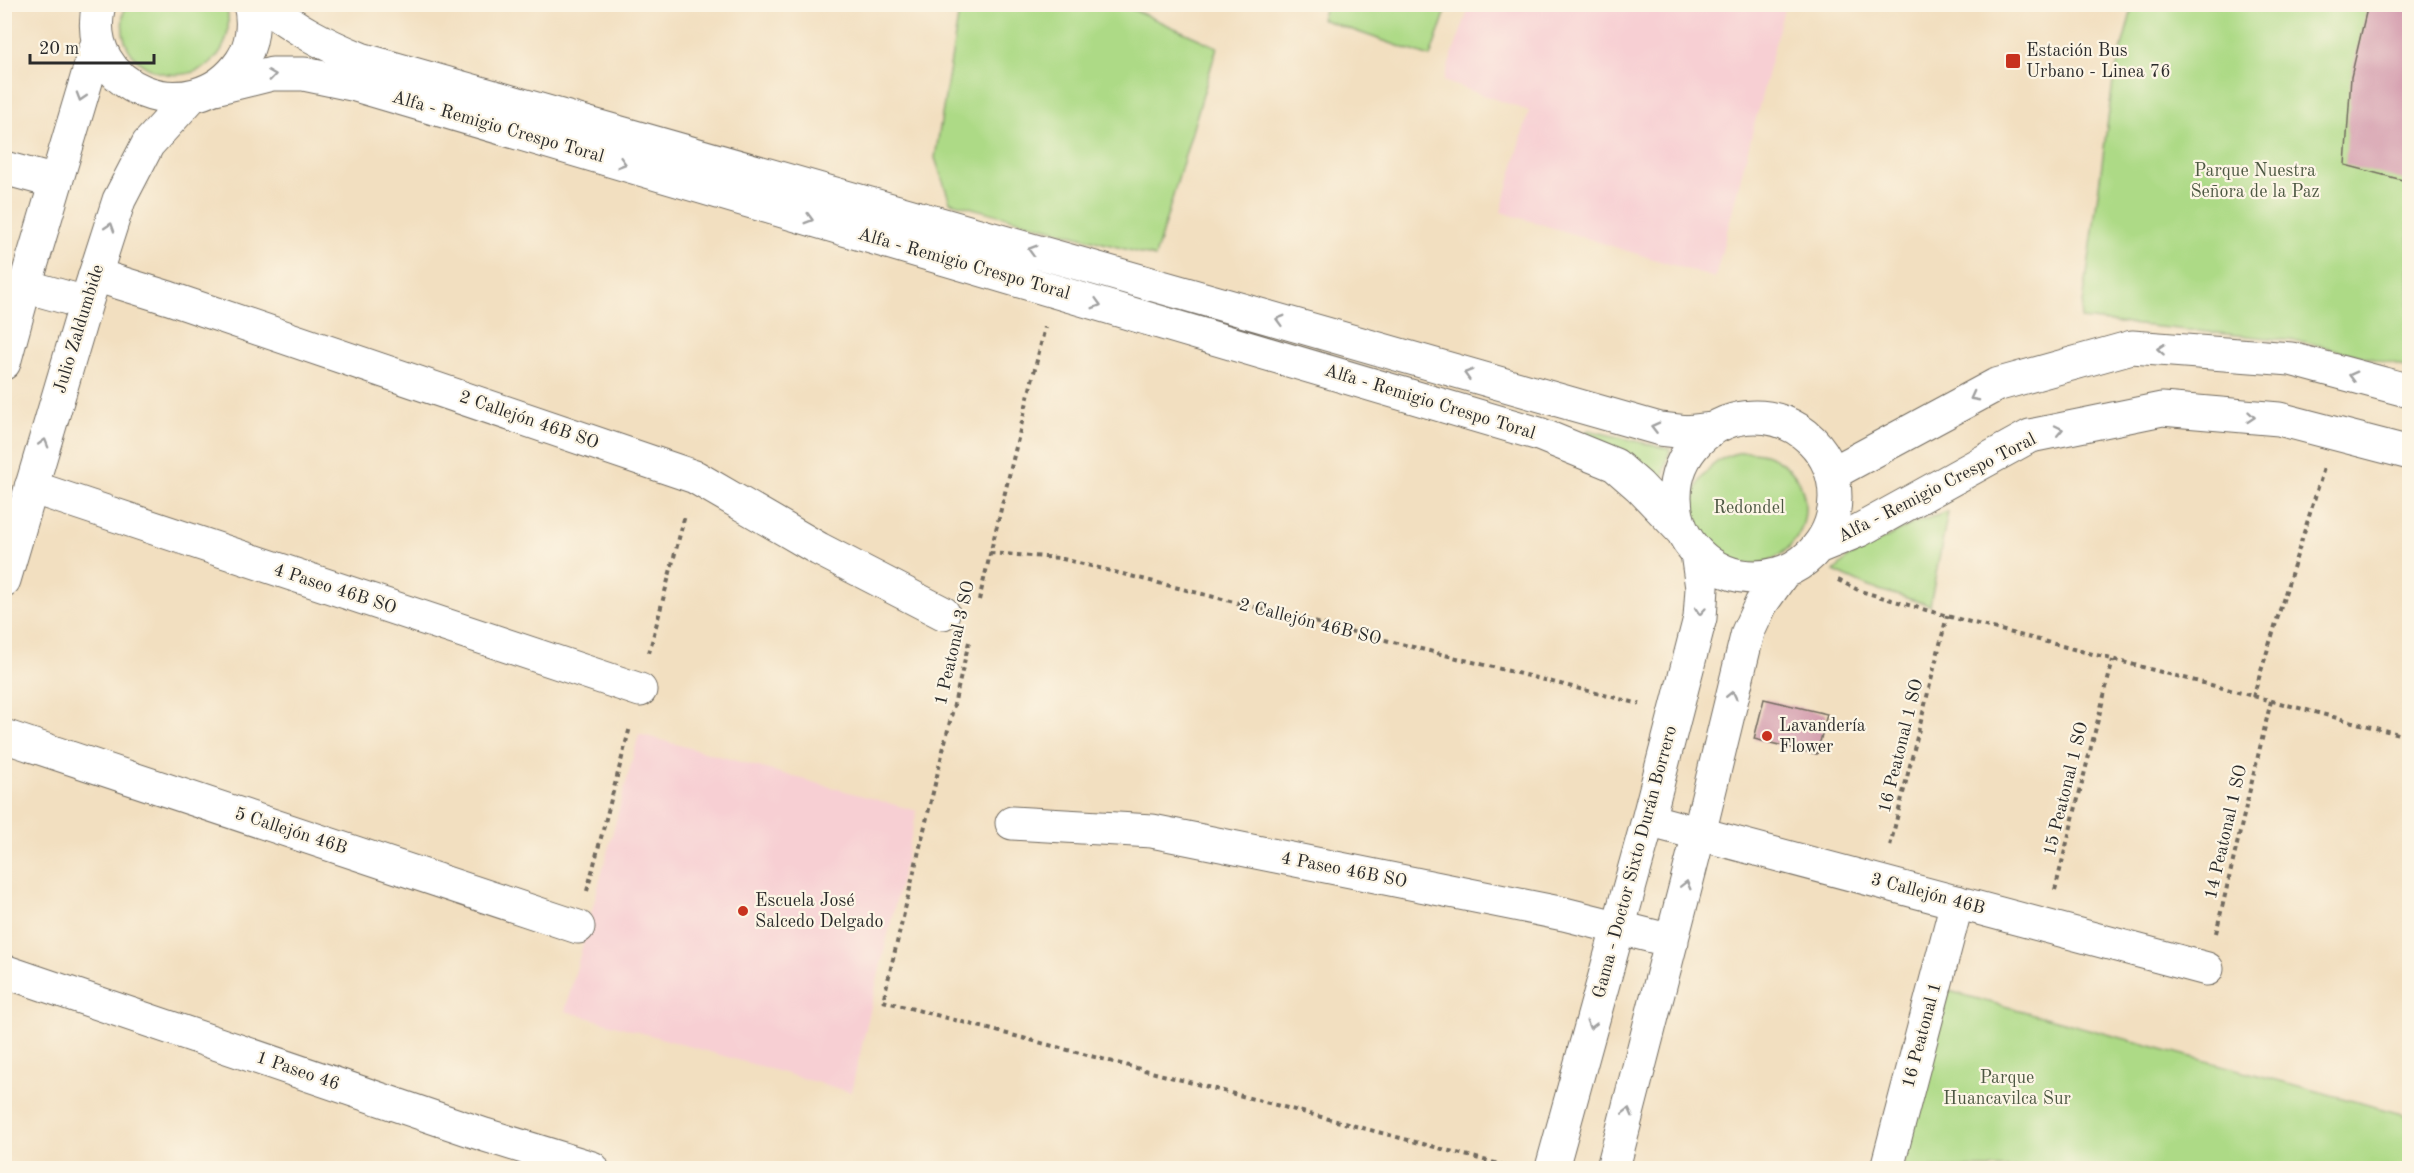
<svg xmlns="http://www.w3.org/2000/svg" width="2414" height="1173" font-family="'Old Standard TT',serif">
<rect width="100%" height="100%" fill="#fcf5e5"/>
<filter id="ink" filterUnits="userSpaceOnUse"><feTurbulence type="fractalNoise" baseFrequency=".0167" numOctaves="2"/><feDisplacementMap in="SourceGraphic" scale="12" xChannelSelector="R" yChannelSelector="G"/><feConvolveMatrix kernelMatrix="1 2 1 2 8 2 1 2 1" color-interpolation-filters="sRGB"/></filter>
<filter id="wash" filterUnits="userSpaceOnUse"><feTurbulence type="fractalNoise" baseFrequency=".008" numOctaves="4" result="noise"/><feDisplacementMap in="SourceGraphic" scale="24" xChannelSelector="R" yChannelSelector="G"/><feGaussianBlur stdDeviation="1.35" result="paint"/><feColorMatrix in="noise" values="0 0 0 0 0 0 0 0 0 0 0 0 0 0 0 0 0 1.4 0 .05"/><feComposite in="paint" operator="in"/></filter>
<g filter="url(#wash)">
<rect width="100%" height="100%" fill="#f2dfc0"/>
<path fill="#f7cfd3" d="M1470,5H1785L1715,278L1501,212L1529,111L1443,81Z
M639,734L917,811L851,1092L565,1011Z"/>
<path fill="#adda86" stroke="#6c8258" stroke-width="1.5" d="M226,4C248,99 102,97 125,5Z
M1326,4H1448V5L1430,57L1321,19Z
M960,5H1123L1217,47L1155,257L950,202L935,158Z
M2133,5H2409V368L2305,342L2081,319L2113,82Z
M1588,430L1670,449L1659,493L1585,435Z
M1693 508a56 56 0 1 1 112 0a56 56 0 1 1-112 0Z
M1948,512L1930,605L1869,587L1834,571L1849,557L1914,523Z
M1949,991L2409,1116V1168H1903Z"/>
<g id="blocks">
<path fill="#d298ab" d="M2368,4H2410V182L2345,165L2351,77Z
M1764,699L1827,714L1817,754L1754,739Z"/>
</g>
</g>
<g filter="url(#ink)">
<use href="#blocks" fill-opacity="0" stroke="#716a5f" stroke-width="1.5"/>
<g fill="none" stroke-linecap="round" stroke-linejoin="round">
<defs>
<path id="street" d="M264,4C295,29 324,44 361,59L1660,429L1687,432L1713,429
M215,88L272,74H304L352,84L1539,434L1615,465L1639,486L1683,532
M4,168L56,182
M95,275L169,298L695,477L819,549L943,613
M1675 497a80 80 0 1 1 160 0a80 80 0 1 1-160 0Z
M1833,473L1996,385L2132,347L2291,359L2410,391
M31,487L640,690
M1818,547L1860,530L2030,436L2162,409L2279,419L2410,453
M4,736L578,927
M1648,820L2207,969
M1012,823L1152,831L1564,914L1672,941
M4,971L485,1135L592,1168
M1552,1168L1648,820L1700,618L1702,588L1697,553
M1613,1168L1699,834L1748,632L1761,604L1783,573
M1887,1168L1957,902"/>
<path id="secondary" d="M99,4C78,89 192,133 241,62C252,46 255,24 250,4
M25,286L86,303
M4,363L25,286L98,41
M4,580L86,303L119,200L148,144L190,98"/>
</defs>
<use href="#street" stroke="#716a5f" stroke-width="35"/>
<use href="#secondary" stroke="#716a5f" stroke-width="35"/>
<path stroke="#716a5f" stroke-width="4" stroke-dasharray="4.5 4.5" stroke-linecap="butt" d="M990,553L1059,558L1640,704
M1838,580L1860,591L1947,616L2410,737
M979,600L1045,327
M969,642L883,1001L1514,1168
M649,653L685,515
M2253,697L2324,468
M1890,846L1947,616
M2055,890L2113,660
M587,891L630,727
M2216,933L2271,701"/>
<use href="#street" stroke="#fff" stroke-width="33"/>
<use href="#secondary" stroke="#fff" stroke-width="33"/>
</g>
<defs><path id="oneway-chevron" d="M-2-3.5L2.5 0L-2 3.5" fill="none" stroke-width="1.6" stroke-linecap="round" stroke-linejoin="round" transform="scale(1.5)"/></defs>
<g stroke="#a0a0a0">
<use href="#oneway-chevron" transform="translate(272 75) rotate(-8)"/>
<use href="#oneway-chevron" transform="translate(81 97) rotate(107)"/>
<use href="#oneway-chevron" transform="translate(622 163) rotate(16)"/>
<use href="#oneway-chevron" transform="translate(809 219) rotate(16)"/>
<use href="#oneway-chevron" transform="translate(110 227) rotate(-72)"/>
<use href="#oneway-chevron" transform="translate(1032 250) rotate(-164)"/>
<use href="#oneway-chevron" transform="translate(1097 304) rotate(16)"/>
<use href="#oneway-chevron" transform="translate(1280 320) rotate(-164)"/>
<use href="#oneway-chevron" transform="translate(2161 349) rotate(-176)"/>
<use href="#oneway-chevron" transform="translate(1468 374) rotate(-164)"/>
<use href="#oneway-chevron" transform="translate(2353 376) rotate(-165)"/>
<use href="#oneway-chevron" transform="translate(1974 397) rotate(152)"/>
<use href="#oneway-chevron" transform="translate(2251 417) rotate(5)"/>
<use href="#oneway-chevron" transform="translate(1655 427) rotate(-166)"/>
<use href="#oneway-chevron" transform="translate(2059 430) rotate(-12)"/>
<use href="#oneway-chevron" transform="translate(44 443) rotate(-74)"/>
<use href="#oneway-chevron" transform="translate(1700 611) rotate(95)"/>
<use href="#oneway-chevron" transform="translate(1732 695) rotate(-77)"/>
<use href="#oneway-chevron" transform="translate(1686 885) rotate(-76)"/>
<use href="#oneway-chevron" transform="translate(1591 1025) rotate(106)"/>
<use href="#oneway-chevron" transform="translate(1628 1112) rotate(-76)"/>
</g>
</g>
<g fill="#c8321e" stroke="#fcf5e5" stroke-width="2">
<rect x="2005" y="53" width="16" height="16" rx="3"/>
<circle cx="1767" cy="736" r="6"/>
<circle cx="743" cy="911" r="6"/>
</g>
<g text-anchor="middle" dominant-baseline="central" stroke-width="4.5" stroke-linejoin="round" paint-order="stroke">
<g font-size="18" fill="#2b2b2b" stroke="#fcf5e5" text-anchor="start">
<text x="2026" y="51">Estación Bus<tspan x="2026" dy="21">Urbano - Linea 76</tspan></text>
<text x="1779" y="726">Lavandería<tspan x="1779" dy="21">Flower</tspan></text>
<text x="755" y="901">Escuela José<tspan x="755" dy="21">Salcedo Delgado</tspan></text>
</g>
<g font-size="18" fill="#2b2b2b" stroke="#fcf5e5">
<text transform="translate(498 127) rotate(16)">Alfa - Remigio Crespo Toral</text>
<text transform="translate(964 264) rotate(16)">Alfa - Remigio Crespo Toral</text>
<text transform="translate(79 329) rotate(-73)">Julio Zaldumbide</text>
<text transform="translate(1430 402) rotate(17)">Alfa - Remigio Crespo Toral</text>
<text transform="translate(529 420) rotate(19)">2 Callejón 46B SO</text>
<text transform="translate(1937 488) rotate(-27)">Alfa - Remigio Crespo Toral</text>
<text transform="translate(335 589) rotate(18)">4 Paseo 46B SO</text>
<text transform="translate(1310 622) rotate(14)">2 Callejón 46B SO</text>
<text transform="translate(955 643) rotate(-77)">1 Peatonal 3 SO</text>
<text transform="translate(1901 746) rotate(-76)">16 Peatonal 1 SO</text>
<text transform="translate(2066 789) rotate(-76)">15 Peatonal 1 SO</text>
<text transform="translate(291 831) rotate(18)">5 Callejón 46B</text>
<text transform="translate(2226 832) rotate(-77)">14 Peatonal 1 SO</text>
<text transform="translate(1635 862) rotate(-75)">Gama - Doctor Sixto Durán Borrero</text>
<text transform="translate(1344 870) rotate(11)">4 Paseo 46B SO</text>
<text transform="translate(1928 894) rotate(15)">3 Callejón 46B</text>
<text transform="translate(1922 1035) rotate(-75)">16 Peatonal 1</text>
<text transform="translate(298 1071) rotate(19)">1 Paseo 46</text>
</g>
<g font-size="18" fill="#4c5742" stroke="#fcf5e5">
<text x="2255" y="171">Parque Nuestra<tspan x="2255" dy="21">Señora de la Paz</tspan></text>
<text x="1749" y="508">Redondel</text>
<text x="2007" y="1078">Parque<tspan x="2007" dy="21">Huancavilca Sur</tspan></text>
</g>
</g>
<rect width="2414" height="1173" fill="none" stroke="#fcf5e5" stroke-width="24"/>
<path d="M30 54v9h124v-9" fill="none" stroke="#2b2b2b" stroke-width="3"/>
<text x="39" y="54" font-size="18" fill="#2b2b2b" stroke="#fcf5e5" stroke-width="4.5" paint-order="stroke">20 m</text>
</svg>
